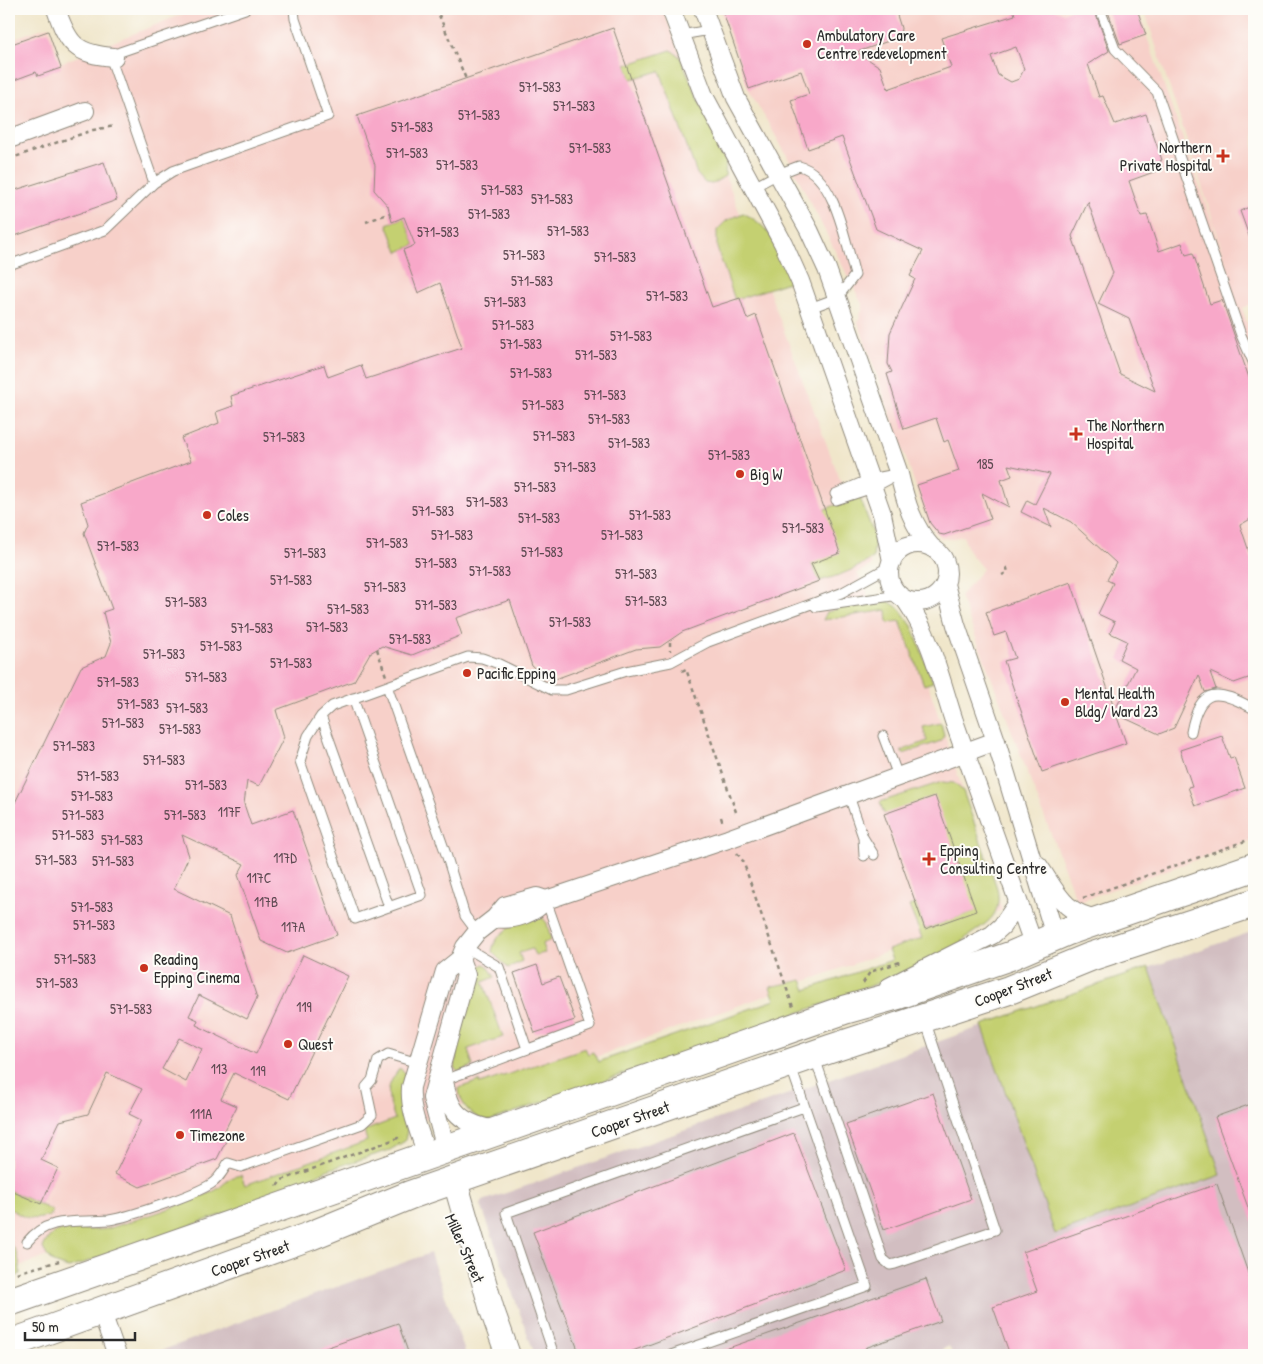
<svg xmlns="http://www.w3.org/2000/svg" width="1263" height="1364" font-family="'Patrick Hand',sans-serif">
<rect width="100%" height="100%" fill="#fdfcf7"/>
<filter id="ink" filterUnits="userSpaceOnUse"><feTurbulence type="fractalNoise" baseFrequency=".02" numOctaves="2"/><feDisplacementMap in="SourceGraphic" scale="10" xChannelSelector="R" yChannelSelector="G"/><feConvolveMatrix kernelMatrix="1 2 1 2 8 2 1 2 1" color-interpolation-filters="sRGB"/></filter>
<filter id="wash" filterUnits="userSpaceOnUse"><feTurbulence type="fractalNoise" baseFrequency=".0096" numOctaves="4" result="noise"/><feDisplacementMap in="SourceGraphic" scale="20" xChannelSelector="R" yChannelSelector="G"/><feGaussianBlur stdDeviation="1.12" result="paint"/><feColorMatrix in="noise" values="0 0 0 0 0 0 0 0 0 0 0 0 0 0 0 0 0 1.4 0 .05"/><feComposite in="paint" operator="in"/></filter>
<g filter="url(#wash)">
<rect width="100%" height="100%" fill="#f0e6ca"/>
<path fill="#f7d0c9" d="M195,9H663L872,565L857,573L867,591L869,612L887,610L908,623L1002,910L9,1270V40L49,26L61,63Z
M720,9H1137L1231,275L1144,9H1254V304L1242,308L1254,344V839L1077,902L960,596L983,569L969,552L963,536L949,539L941,538L929,524L858,322L863,306L786,154L749,90Z"/>
<path fill="#d2bec1" d="M1254,931V1355H953L949,1346L932,1355H535L481,1205L483,1201Z
M430,1253L466,1355H161L160,1351Z"/>
<path fill="#c4d071" stroke="#787e4e" d="M671,50L680,57L726,161L725,176L712,184L705,183L697,174L660,71L631,79L626,65Z
M743,213C775,229 778,250 791,281L735,300L717,248V230L726,221Z
M404,217L415,245L398,252L387,224Z
M855,498H860L875,538L873,558C856,569 839,576 819,581L811,564L825,509Z
M884,598L900,609L912,626L933,682L924,685L900,621L888,623L887,610L823,620L827,612L868,600Z
M941,723L944,735L941,741L903,754L901,751L927,741L923,727Z
M942,782L954,783L963,791L997,888C1003,918 985,923 963,940L965,945L852,994L489,1121C473,1119 459,1104 459,1088L479,1081L480,1084L585,1048L588,1054L593,1052L598,1062L775,1000L770,987L802,980L806,990L892,960L888,950L922,938L909,906L916,904L925,929L975,911L884,814L880,802Z
M540,915L547,923L551,940L542,944L545,953L535,955L532,949L519,953L522,961L508,968L492,952C495,930 520,921 540,915Z
M484,964L488,966L495,977L483,982L503,1037L468,1049L473,1066L458,1072L455,1069L457,1045L479,967Z
M1149,967L1221,1175L1055,1234L982,1025Z
M400,1068L405,1074L403,1097L408,1124L405,1141L390,1150L327,1170L275,1196L69,1268C55,1265 49,1261 43,1248C54,1217 87,1235 110,1228C144,1217 180,1206 212,1192C227,1185 224,1178 241,1175L245,1185L367,1141L364,1131L395,1119C387,1096 384,1088 400,1068Z
M9,1190L53,1211L50,1216C31,1221 26,1219 9,1208Z
M9,1242C18,1251 20,1261 20,1274L9,1283Z"/>
<g id="blocks">
<path fill="#f8a8c9" fill-rule="evenodd" d="M722,9H895L901,28L900,37L857,52L880,67L888,89L951,67L941,38L1015,15L1013,9H1053L1064,13L1071,9H1094L1109,51L1088,64L1099,97L1103,96L1115,124L1146,114L1162,160L1160,161L1162,169L1129,181L1141,216L1147,215L1159,251L1182,243L1186,255L1193,253L1210,304L1222,300L1254,392V517L1240,525L1254,566V676L1234,683L1210,672L1216,689L1205,692L1199,675L1174,728L1159,734L1116,714L1126,743L1042,772L1004,661L1015,658L1006,632L994,636L986,612L1071,582L1115,710L1136,668L1119,659L1127,641L1110,633L1115,622L1098,614L1113,583L1107,580L1116,563L1071,522L1044,508L1051,527L1021,512L1027,500L1035,504L1050,474L1008,465L1012,476L1001,480L1009,507L982,493L991,519L944,535L939,534L930,523L917,485L959,471L948,440L944,442L936,418L904,429L887,374L892,372L888,364L890,333L915,279L910,276L923,251L876,229L842,137L808,149L791,100L809,94L801,71L749,89ZM1016,47L1024,69L1019,79L1011,82L998,75L991,56ZM1088,202L1113,273L1098,304L1129,319L1155,391L1120,374L1072,236Z
M1107,9H1137L1146,35L1120,44Z
M613,28L712,307L740,298L747,319L756,315L840,553L811,564L819,581L682,632L660,647L636,649L550,681L532,666L510,600L456,618L462,635L412,655L382,646L370,653L354,681L276,710L284,737L259,786L247,781L244,804L251,825L293,810L337,935L287,953L261,941L238,875L244,864L182,835L189,856L174,889L230,916L257,998L247,1019L199,995L189,1016L198,1020L196,1025L256,1054L303,955L348,976L289,1099L234,1073L221,1099L237,1106L224,1132L228,1137L217,1159L140,1187L115,1174L141,1120L129,1114L142,1089L107,1073L88,1114L60,1121L41,1160L58,1168L41,1204L9,1190V815L81,667L106,656L111,643L103,612L112,609L84,533L88,524L81,502L191,461L181,438L219,423L216,412L233,406L231,396L324,365L328,377L361,365L366,379L462,348L440,283L418,293L403,250L415,245L404,217L392,222L388,206L374,190L375,165L357,116ZM179,1038L202,1049L186,1082L162,1069Z
M48,31L61,68L38,76L36,72L9,82V45Z
M104,162L117,200L9,238V192Z
M1254,205V247H1253L1240,211Z
M1222,736L1230,758L1234,757L1245,788L1195,806L1188,787L1192,786L1180,750Z
M935,796L976,911L925,929L884,814Z
M537,965L543,983L559,977L575,1020L535,1033L514,973Z
M933,1093L971,1199L884,1230L846,1124Z
M1254,1103V1221H1253L1215,1117Z
M794,1133L846,1270L622,1355H580L533,1232Z
M1217,1184L1254,1290V1355H1010L993,1307L1037,1291L1023,1252Z
M926,1279L941,1321L865,1348L868,1355H714V1353Z
M398,1323L409,1355H312L311,1353Z"/>
</g>
</g>
<g filter="url(#ink)">
<use href="#blocks" fill-opacity="0" stroke="#8e887a" stroke-width="1"/>
<g fill="none" stroke-linecap="round" stroke-linejoin="round">
<defs>
<path id="lane" d="M1100,9L1115,49L1157,92L1241,335L1254,364
M681,35L710,30
M154,183L112,62L114,57L120,52L245,9
M752,188L778,174L799,166C835,174 846,244 855,275L837,298L810,308
M9,265L105,230L154,183L173,171L328,116L295,19L294,9
M835,494L870,479L891,475
M836,500L873,488L899,474
M816,607L899,595
M387,686L447,857L465,916L477,932
M353,698L422,895L355,919L300,761L308,736L321,716L332,706L468,657L482,658L499,664L552,690H566L626,671L671,662L708,642L841,593L890,566
M321,716L389,907
M1191,732C1200,685 1218,689 1254,709
M883,736L898,776
M849,796L863,837L874,855
M863,837L864,856
M465,947L499,967L527,1049
M815,1058L883,1259L890,1265L895,1264L995,1230L925,1020
M442,1081L590,1026L546,900
M27,1242C48,1215 79,1223 109,1220C129,1217 194,1195 211,1184C219,1179 223,1171 228,1163L241,1167L362,1124L372,1115L366,1087L372,1080L378,1060L388,1054L418,1063
M554,1355L506,1213L804,1107
M671,1355L867,1286L791,1067"/>
<path id="street" d="M56,9C68,44 75,54 114,57
M671,9L704,96L783,243L800,281L882,514L892,561
M703,9L736,98L809,230L827,269L899,474C906,503 912,525 932,548
M9,139L85,111
M889 573a29 29 0 1 1 58 0a29 29 0 1 1-58 0Z
M945,584L956,625L996,741L1055,936
M905,599C931,636 940,678 954,721C981,796 1007,871 1034,946
M1038,865C1057,892 1063,914 1099,919
M495,918C513,921 534,914 546,900L728,839L996,741
M889,987L992,935L1002,926L1018,903
M442,1070C448,1109 455,1122 494,1130
M446,1149L432,1098L466,975L460,959
M427,1155C420,1133 409,1110 411,1087L445,971L460,959L465,947L477,932L495,918L505,906L537,897L546,900
M101,1310L117,1355"/>
<path id="secondary" d="M455,1181L492,1310L508,1355"/>
<path id="primary" d="M9,1302L844,1010L898,995L1010,956L1068,931L1254,867
M9,1344L310,1236L410,1195L830,1049L1009,990L1090,957L1254,903"/>
</defs>
<use href="#lane" stroke="#8e887a" stroke-width="11"/>
<use href="#street" stroke="#8e887a" stroke-width="20"/>
<use href="#secondary" stroke="#8e887a" stroke-width="26"/>
<use href="#primary" stroke="#8e887a" stroke-width="30"/>
<path stroke="#8e887a" stroke-width="2.5" stroke-dasharray="4 4" stroke-linecap="butt" d="M439,15L466,79
M9,159L93,130L115,126
M366,222L390,213
M1002,575L1008,572L1006,565
M670,642V651
M377,649L386,676
M682,671L686,669L736,812
M721,817L723,824
M737,853L743,861L793,1007
M1083,898L1254,838
M863,983L870,972L900,962
M277,1186L282,1180L398,1138L400,1143
M9,1275L63,1260"/>
<use href="#lane" stroke="#fff" stroke-width="9"/>
<use href="#street" stroke="#fff" stroke-width="18"/>
<use href="#secondary" stroke="#fff" stroke-width="24"/>
<use href="#primary" stroke="#fff" stroke-width="28"/>
</g>
</g>
<g fill="#c8321e" stroke="#fdfcf7" stroke-width="2">
<circle cx="807" cy="44" r="5"/>
<path d="M1220.5 148.5h5v5h5v5h-5v5h-5v-5h-5v-5h5z"/>
<path d="M1073.5 426.5h5v5h5v5h-5v5h-5v-5h-5v-5h5z"/>
<circle cx="740" cy="474" r="5"/>
<circle cx="207" cy="515" r="5"/>
<circle cx="467" cy="673" r="5"/>
<circle cx="1065" cy="702" r="5"/>
<path d="M926.5 851.5h5v5h5v5h-5v5h-5v-5h-5v-5h5z"/>
<circle cx="144" cy="968" r="5"/>
<circle cx="288" cy="1044" r="5"/>
<circle cx="180" cy="1135" r="5"/>
</g>
<g text-anchor="middle" dominant-baseline="central" stroke-width="4" stroke-linejoin="round" paint-order="stroke">
<g font-size="14" fill="#5e4a52">
<text x="540" y="86">571-583</text>
<text x="574" y="105">571-583</text>
<text x="479" y="114">571-583</text>
<text x="412" y="126">571-583</text>
<text x="590" y="147">571-583</text>
<text x="407" y="152">571-583</text>
<text x="457" y="164">571-583</text>
<text x="502" y="189">571-583</text>
<text x="552" y="198">571-583</text>
<text x="489" y="213">571-583</text>
<text x="568" y="230">571-583</text>
<text x="438" y="231">571-583</text>
<text x="524" y="254">571-583</text>
<text x="615" y="256">571-583</text>
<text x="532" y="280">571-583</text>
<text x="667" y="295">571-583</text>
<text x="505" y="301">571-583</text>
<text x="513" y="324">571-583</text>
<text x="631" y="335">571-583</text>
<text x="521" y="343">571-583</text>
<text x="596" y="354">571-583</text>
<text x="531" y="372">571-583</text>
<text x="605" y="394">571-583</text>
<text x="543" y="404">571-583</text>
<text x="609" y="418">571-583</text>
<text x="554" y="435">571-583</text>
<text x="284" y="436">571-583</text>
<text x="629" y="442">571-583</text>
<text x="729" y="454">571-583</text>
<text x="985" y="463">185</text>
<text x="575" y="466">571-583</text>
<text x="535" y="486">571-583</text>
<text x="487" y="501">571-583</text>
<text x="433" y="510">571-583</text>
<text x="650" y="514">571-583</text>
<text x="539" y="517">571-583</text>
<text x="803" y="527">571-583</text>
<text x="452" y="534">571-583</text>
<text x="622" y="534">571-583</text>
<text x="387" y="542">571-583</text>
<text x="118" y="545">571-583</text>
<text x="542" y="551">571-583</text>
<text x="305" y="552">571-583</text>
<text x="436" y="562">571-583</text>
<text x="490" y="570">571-583</text>
<text x="636" y="573">571-583</text>
<text x="291" y="579">571-583</text>
<text x="385" y="586">571-583</text>
<text x="646" y="600">571-583</text>
<text x="186" y="601">571-583</text>
<text x="436" y="604">571-583</text>
<text x="348" y="608">571-583</text>
<text x="570" y="621">571-583</text>
<text x="327" y="626">571-583</text>
<text x="252" y="627">571-583</text>
<text x="410" y="638">571-583</text>
<text x="221" y="645">571-583</text>
<text x="164" y="653">571-583</text>
<text x="291" y="662">571-583</text>
<text x="206" y="676">571-583</text>
<text x="118" y="681">571-583</text>
<text x="138" y="703">571-583</text>
<text x="187" y="707">571-583</text>
<text x="123" y="722">571-583</text>
<text x="180" y="728">571-583</text>
<text x="74" y="745">571-583</text>
<text x="164" y="759">571-583</text>
<text x="98" y="775">571-583</text>
<text x="206" y="784">571-583</text>
<text x="92" y="795">571-583</text>
<text x="229" y="811">117F</text>
<text x="83" y="814">571-583</text>
<text x="185" y="814">571-583</text>
<text x="73" y="834">571-583</text>
<text x="122" y="839">571-583</text>
<text x="285" y="857">117D</text>
<text x="56" y="859">571-583</text>
<text x="113" y="860">571-583</text>
<text x="259" y="877">117C</text>
<text x="266" y="901">117B</text>
<text x="92" y="906">571-583</text>
<text x="94" y="924">571-583</text>
<text x="293" y="926">117A</text>
<text x="75" y="958">571-583</text>
<text x="57" y="982">571-583</text>
<text x="304" y="1006">119</text>
<text x="131" y="1008">571-583</text>
<text x="219" y="1068">113</text>
<text x="258" y="1070">119</text>
<text x="201" y="1113">111A</text>
</g>
<g font-size="16" fill="#2b2b2b" stroke="#fdfcf7" text-anchor="start">
<text x="817" y="35">Ambulatory Care<tspan x="817" dy="18">Centre redevelopment</tspan></text>
<text x="1212" y="147" text-anchor="end">Northern<tspan x="1212" dy="18">Private Hospital</tspan></text>
<text x="1087" y="425">The Northern<tspan x="1087" dy="18">Hospital</tspan></text>
<text x="750" y="474">Big W</text>
<text x="217" y="515">Coles</text>
<text x="477" y="673">Pacific Epping</text>
<text x="1075" y="693">Mental Health<tspan x="1075" dy="18">Bldg/ Ward 23</tspan></text>
<text x="940" y="850">Epping<tspan x="940" dy="18">Consulting Centre</tspan></text>
<text x="154" y="959">Reading<tspan x="154" dy="18">Epping Cinema</tspan></text>
<text x="298" y="1044">Quest</text>
<text x="190" y="1135">Timezone</text>
</g>
<g font-size="16" fill="#2b2b2b" stroke="#fdfcf7">
<text transform="translate(1013 987) rotate(-21)">Cooper Street</text>
<text transform="translate(630 1119) rotate(-19)">Cooper Street</text>
<text transform="translate(465 1248) rotate(66)">Miller Street</text>
<text transform="translate(250 1258) rotate(-19)">Cooper Street</text>
</g>
</g>
<rect width="1263" height="1364" fill="none" stroke="#fdfcf7" stroke-width="30"/>
<path d="M25 1332v8h110v-8" fill="none" stroke="#2b2b2b" stroke-width="2.5"/>
<text x="32" y="1332" font-size="15" fill="#2b2b2b" stroke="#fdfcf7" stroke-width="4" paint-order="stroke">50 m</text>
</svg>
